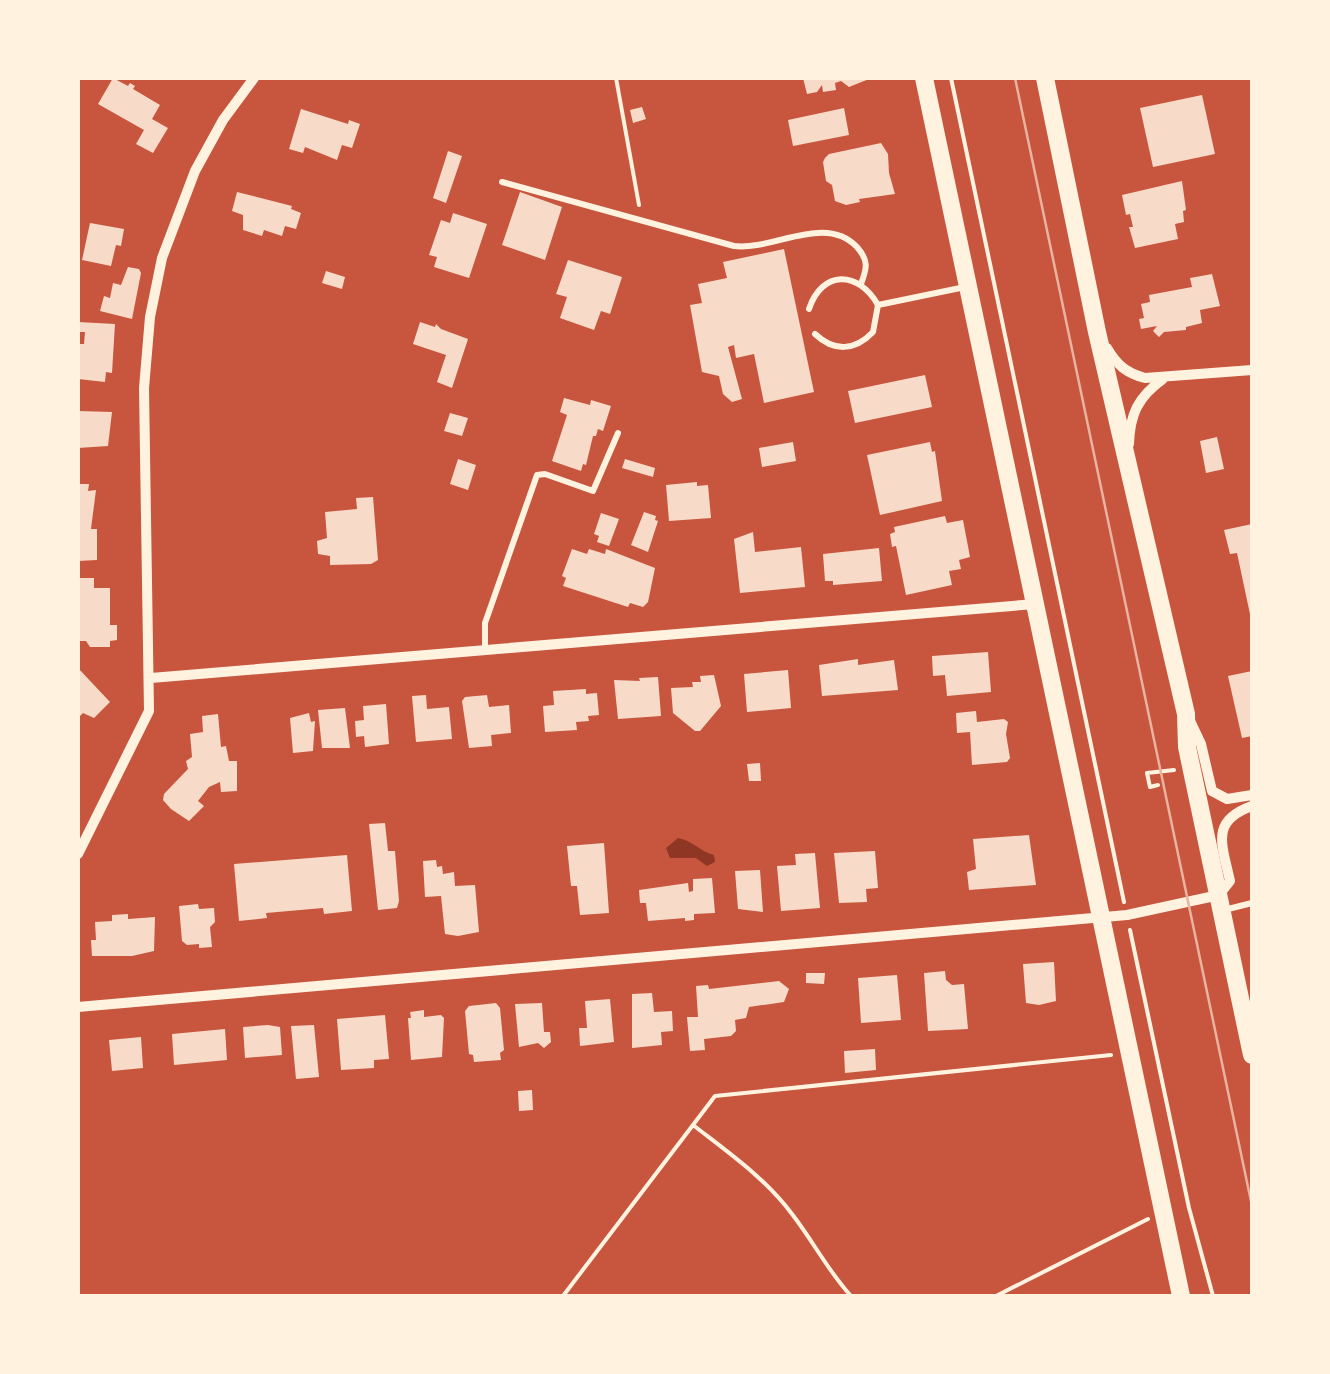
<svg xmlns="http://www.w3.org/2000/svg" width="1330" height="1374" font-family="'DejaVu Sans',sans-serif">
<rect width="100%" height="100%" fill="#c8553d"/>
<path fill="#8f3625" d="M678,838C692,840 699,851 714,855L715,862L707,866L696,858H670L666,848Z"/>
<path fill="#f7dbc8" d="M113,78L128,86L130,83L135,86L133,89L160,105L152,119L168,128L153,153L136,144L144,130L98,104Z
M803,78H868L869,79L849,87L841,81L835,83L836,90L823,92L822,85L817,92L807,94Z
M1202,95L1215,154L1153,167L1140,108Z
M642,107L646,119L633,123L630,110Z
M844,108L849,135L793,146L788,120Z
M301,109L348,124L349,120L360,124L352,148L342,145L337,160L305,147L303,153L289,149Z
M881,143L888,154L889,173L895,194L859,199L860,202L846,205L835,201L832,185L826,181L823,162L825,158L829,154Z
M448,151L462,156L446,203L433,198Z
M1182,181L1186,210L1183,211L1184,222L1175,224L1178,239L1135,248L1129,227H1133L1130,214L1126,215L1122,195Z
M237,192L292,206L291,209L301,213L296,229L285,226L282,236L264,230L262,236L243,230V215L232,211Z
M520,192L562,207L545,260L502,245Z
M453,213L487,224L469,278L434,267L437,257L429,255L441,220L450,223Z
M90,223L124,229L121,246L116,245L111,266L82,260Z
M784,249L814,392L764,403L754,354L736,358L734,345L728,347L742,399L732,402L723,394L719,376L702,372L690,305L702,303L698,284L727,278L723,262Z
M568,260L622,277L610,314L601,311L594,330L560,318L567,297L556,294Z
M128,267L139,269L141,273L132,319L100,311L104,296L110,298L113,283L121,285Z
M326,271L345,277L342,289L322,283Z
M1212,274L1220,306L1200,310L1202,323L1186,327V330L1164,332L1159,337L1153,331L1157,326L1141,329L1139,319L1144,318L1141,304L1150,302L1149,295L1192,287L1190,278Z
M78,322L115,324L112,373L106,372L105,382L78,379V344H84L85,332H78Z
M420,322L435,327L436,324L441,329L468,339L452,388L437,382L446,355L413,344Z
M925,375L932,407L855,423L848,391Z
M564,398L590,405L591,400L611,406L603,431L598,429L596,436H593L586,465L583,464L581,471L552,461L567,415L560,412Z
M78,411L112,412L108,446L78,448Z
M450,413L468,418L462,436L444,431Z
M1217,437L1224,469L1206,473L1200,441Z
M793,442L796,461L762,467L759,448Z
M930,442L932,452L935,451L942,501L880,515L867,455Z
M458,459L476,465L468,490L450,484Z
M625,459L655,468L653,477L622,468Z
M697,482V486L708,485L711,518L669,521L666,485Z
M78,484H89L88,491L96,490L91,529H97V560L78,561Z
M373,497L378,560L371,564L330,565V556L318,554L317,541L327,538L325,512L357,509L356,498Z
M644,512L656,516L655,520L658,521L648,552L631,545Z
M601,513L619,519L609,546L597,542L599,536L594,534Z
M945,516L947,523L963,520L970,557L959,560L961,569L949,571L952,585L906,595L896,546L892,547L890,534L895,532L894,527Z
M1252,524V618L1251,619L1237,553L1230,554L1224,530Z
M753,532L755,552L801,547L805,587L740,593L734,539Z
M879,548L882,581L833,585V581H825L823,554Z
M572,549L587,554L589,549L605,554L606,549L655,568L648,602L643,607L630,603L628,607L563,586L566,578L562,576Z
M78,578H94V588H110V625H117V640L110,641V647H90L86,641H78Z
M988,652L991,692L947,696L945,675L933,676L932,656Z
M858,659V665L894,660L898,690L822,696L819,665Z
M78,668L110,702L94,718L83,713L78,718Z
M788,670L791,708L747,712L744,674Z
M1252,671V736L1242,738L1228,676Z
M714,675L721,706L700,731H695L673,713L671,688L693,687L692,682H701L700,676Z
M658,677L661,716L618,719L614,680L640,681L639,678Z
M586,689V694L597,693L599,715L588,716L589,721L576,722L577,730L545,732L543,706L554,705L553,691Z
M426,695L427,709L449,707L452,739L416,742L412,696Z
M487,695L489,707L509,705L511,733L491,735L492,746L469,748L462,701L465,697Z
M386,704L389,744L365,747L364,736L356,737L355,721L364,720L363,706Z
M345,708L350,748H322L318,710Z
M976,711L977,722L1004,719L1008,722L1006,734L1010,758L1007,762L972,765L970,732L957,733L956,713Z
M309,713L311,722L315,721L313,751L293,753L290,718Z
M218,714L221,747L226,746L229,761H237V791L221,792L220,782L209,787L198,801L204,806L189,821L171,809L163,800L164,794L188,769L186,761L192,757L190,734L203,732L202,716Z
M760,763L761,781H749L747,764Z
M385,823L388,851H395L399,901L397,908L378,910L369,824Z
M1029,835L1036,885L969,890L967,872L976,869L973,839Z
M604,843L609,913L580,915L577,886H571L567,846Z
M875,851L878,888L866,889L867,902L839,903L834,853Z
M815,853L820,908L781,911L777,866L796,865L795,854Z
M347,855L352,911L324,914L323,908L266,913L267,918L239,921L234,864Z
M436,860L437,867L442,866L443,874L454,872L455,886L475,885L479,932L458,936L445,934L441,896L425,897L423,861Z
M760,870L763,912L738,909L735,871Z
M712,878L715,913L694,914V920L685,921V918L648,921L646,903H640L639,890L688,883L689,892L693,891V879Z
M198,904L199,909L214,908L215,922L210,927L212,947L199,948V944L187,945L182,941L179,906Z
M128,914V919L155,917L154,951L132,956H92L91,940H96L95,922L112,921V915Z
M1054,962L1056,1001L1039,1005L1026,1003L1023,964Z
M945,971L946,980L952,985L964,984L968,1029L928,1031L924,973Z
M806,973H825L824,984L806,983Z
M897,975L901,1020L861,1023L858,978Z
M779,981L789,989L784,1002L749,1007L746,1018L735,1020L736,1031L731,1036L704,1039L705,1050L690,1051L687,1017H698L696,986L708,985L709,989Z
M652,993L654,1012L672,1011L673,1031L661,1032L662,1045L632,1048V994Z
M610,999L614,1042L580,1046L579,1028H587L585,1001Z
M496,1003L500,1008L504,1050L500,1053L501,1060L474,1062L473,1055L469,1054L465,1011L469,1006Z
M542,1003L544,1032H550L551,1042L544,1048L538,1043L519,1047L515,1004Z
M424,1010V1017L441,1015L444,1018L442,1057L411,1060L408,1018H411L410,1012Z
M385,1015L389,1059L374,1060V1068L341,1070L337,1019Z
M268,1025L280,1027L282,1055L245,1058L243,1027Z
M314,1025L319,1077L296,1079L291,1026Z
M225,1029L227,1060L174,1065L172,1034Z
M141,1037L143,1068L112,1071L109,1040Z
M875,1049L876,1070L845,1073L844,1051Z
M532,1090L533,1110L519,1111L518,1091Z"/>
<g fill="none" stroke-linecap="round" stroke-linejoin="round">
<path stroke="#fff3e0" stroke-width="4" d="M616,78L639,205
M951,78L1124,902
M1158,785L1150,787L1147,773L1174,770
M1130,930L1189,1208L1213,1296
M693,1125C729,1153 765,1178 792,1214C813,1241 828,1271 851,1296
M563,1296L715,1096L1111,1055
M996,1296L1148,1219"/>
<path stroke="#fff3e0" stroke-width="6" d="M502,182L734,246C773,251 825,213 857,247C869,261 867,268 861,284
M878,305L965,287
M809,309C822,270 858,270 878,305L873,332C855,351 834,352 815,334
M485,650V623L537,475L545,474L593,491L618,433
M1224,910L1252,903"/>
<path stroke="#fff3e0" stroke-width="10" d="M1107,348C1117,365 1126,373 1145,378L1252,370
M1129,444C1130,414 1138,397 1163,379
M151,678L1035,604
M1191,723L1201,744L1212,791L1227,799L1252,795
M78,854L149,711L144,388L150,317L162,258L195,171L223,120L254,78
M78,1007L1127,915L1219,895L1230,881C1222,844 1210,821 1252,806"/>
<path stroke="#fff3e0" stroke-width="18" d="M924,78L1181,1296
M1045,78L1097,332L1186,714L1187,747L1252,1055"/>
<path stroke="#e9b49f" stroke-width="2.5" d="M1015,78L1252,1206"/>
</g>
<rect width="1330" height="1374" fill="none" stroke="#fff3e0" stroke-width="160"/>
</svg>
